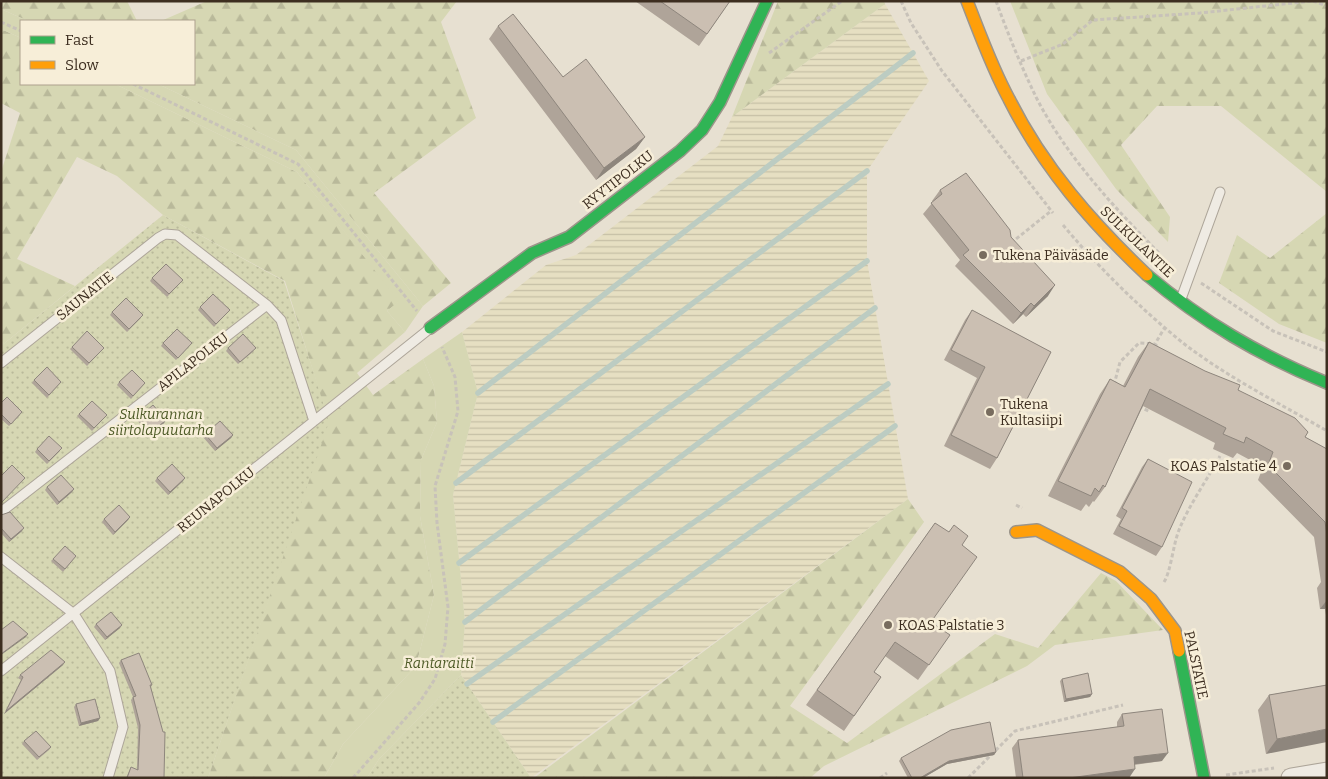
<svg xmlns="http://www.w3.org/2000/svg" width="1328" height="779" font-family="Bitter,serif">
<defs>
<pattern id="farmland-rules" width="6" height="5" patternUnits="userSpaceOnUse" patternTransform="scale(1.25)"><rect width="6" height="5" fill="#e6dfc2"/><path d="M0 2.5h6" fill="none" stroke="#c6c0a6"/></pattern>
<pattern id="grass-dots" width="8" height="8" patternUnits="userSpaceOnUse" patternTransform="scale(1.25)"><rect width="8" height="8" fill="#d6d7b3"/><path d="M2 2h.1M6 6h.1" fill="none" stroke="#b9b99a" stroke-width="1.8" stroke-linecap="round"/></pattern>
<pattern id="forest-firs" width="22" height="20" patternUnits="userSpaceOnUse" patternTransform="scale(1.25)"><rect width="22" height="20" fill="#d6d7b3"/><path d="M5 1l3.5 6h-7zM16 11l3.5 6h-7z" fill="#b9b99a"/></pattern>
</defs>
<rect width="100%" height="100%" fill="#e7e0d1"/>
<path fill="url(#farmland-rules)" d="M885,4L929,81L867,171V261L908,499L531,778L461,675L465,622L453,495L478,393L462,332L546,265L576,255L718,146L732,117Z"/>
<path fill="url(#grass-dots)" d="M163,215L284,281L330,422L208,778H1V346Z
M461,675L531,778H367L379,759Z"/>
<path fill="url(#forest-firs)" d="M1,1H127L137,21H28L1,9Z
M207,1H457L441,22L476,118L374,193L451,283L423,306L296,150L158,84H194V21H161Z
M778,1H884L885,4L732,117Z
M1010,1H1327V192L1221,106H1157L1121,145L1170,217L1168,242L1116,189L1047,94Z
M1,29L21,38V84H115L297,172L400,301L387,311L405,332L357,373L373,395L423,359L434,386L437,422L421,460L420,516L434,595L416,666L343,744L324,778H208L329,422L285,281L163,215L117,176L77,157L17,259L75,286L1,346V172L20,113L1,103Z
M1327,213V343L1279,324L1219,283L1237,235L1270,258Z
M908,499L924,522L790,706L847,743L995,634L1038,648L1101,573L1116,581L1163,630L1055,645L1027,666L824,766L810,778H534Z"/>
<path fill="#d6d7b3" d="M1,9L28,21H21V38L1,29Z
M115,84H158L296,150L423,306L405,332L387,311L399,301L297,172Z
M462,332L478,393L453,495L465,622L461,675L379,759L367,778H324L343,744L416,666L434,595L420,516L421,460L437,422L434,386L423,359Z"/>
<g fill="none" stroke-linecap="round" stroke-linejoin="round">
<path stroke="#bcccc2" stroke-width="5.5" d="M478,393L913,53
M456,483L867,171
M459,563L867,261
M465,622L875,308
M467,684L888,384
M493,722L895,426"/>
<defs>
<path id="lane" d="M1181,299L1220,192
M1,363L158,238L165,234L177,235L267,305L281,320L314,421
M1,512L267,305
M1,557L74,614L110,671L123,727L108,778
M1,671L428,330"/>
<path id="street" d="M1291,778L1327,772"/>
<path id="fast" d="M1147,275C1203,322 1259,355 1327,383
M430,328L532,253L569,237L680,151L702,130L720,102L767,1
M1179,651L1204,778"/>
<path id="slow" d="M967,1C980,34 992,68 1009,99C1043,167 1092,223 1147,275
M1016,532L1037,530L1120,572L1151,599L1175,631L1179,651"/>
</defs>
<use href="#lane" stroke="#ada599" stroke-width="11"/>
<use href="#street" stroke="#ada599" stroke-width="21"/>
<use href="#fast" stroke="#9c958a" stroke-width="14"/>
<use href="#slow" stroke="#9c958a" stroke-width="14"/>
<path stroke="#c8c2b9" stroke-width="3" stroke-dasharray="4 2.5" stroke-linecap="butt" d="M901,1L911,23L942,71L1053,213
M996,1C1008,34 1021,66 1036,97C1066,156 1113,206 1159,253
M1313,1L1327,6
M1,22L21,31
M769,53L842,1
M1021,61L1063,44L1093,20L1200,13L1312,1
M133,84L298,164L417,311
M1063,225C1099,268 1140,308 1183,343C1227,377 1279,403 1327,431
M1011,243L1051,211
M1201,283L1273,331L1327,352
M1157,346L1155,344L1165,327
M1114,385L1120,362L1139,343L1155,344
M1139,406L1150,412
M1016,505L1022,508
M1164,582C1171,571 1173,545 1179,530C1189,505 1207,480 1220,456
M1226,775L1274,768
M353,778L419,703L435,679L445,644L448,607L437,523L435,486L458,411L455,377L442,347
M880,778L887,773
M968,778L1015,731L1123,705"/>
<use href="#lane" stroke="#efebe3" stroke-width="9"/>
<use href="#street" stroke="#efebe3" stroke-width="19"/>
<use href="#fast" stroke="#30b455" stroke-width="11"/>
<use href="#slow" stroke="#ff9f0a" stroke-width="11"/>
</g>
<path fill="#afa499" d="M635,1H730L699,46Z
M498,26L563,77L645,137L636,149L596,180L489,39Z
M940,190L1011,237L1048,296L1026,317L1023,314L1013,324L955,266L960,260L923,214L933,202L932,201Z
M152,278L183,280L167,297L150,281Z
M200,307L227,313L214,327L198,310Z
M972,310L1051,352L997,458L990,469L944,446L977,378L944,360L965,320Z
M112,312L141,318L127,332L110,315Z
M1149,342L1238,390L1308,432L1305,437L1327,449V621L1325,609H1320L1317,588L1321,582L1314,537L1258,480L1263,467L1237,453L1233,458L1213,449L1215,443L1143,406L1105,487L1094,502L1093,501L1089,507L1086,504L1081,511L1048,496L1100,394L1110,379L1123,386L1138,357Z
M163,343H192L176,360L161,346Z
M72,347L104,348L87,366L70,349Z
M228,348L254,351L238,364L226,351Z
M34,380L61,382L47,398L32,383Z
M119,382L145,383L131,399L117,385Z
M1,403L20,415L9,426L1,419Z
M79,414L107,415L92,431L77,416Z
M139,417L166,420L164,423L150,435L137,420Z
M205,434L233,435L231,438L215,451L203,437Z
M37,449L60,451L47,464L35,452Z
M1148,459L1162,547L1156,556L1113,534L1121,519L1116,516L1142,467Z
M157,478L183,481L168,495L155,481Z
M47,487L74,489L72,492L57,505L45,490Z
M1,515L22,531L9,542L1,533Z
M130,517L128,520L113,535L102,522L104,519Z
M935,523L962,545L931,622L950,635L918,680L885,656L874,672L881,677L844,731L806,705Z
M76,556L63,572L51,561L53,559Z
M96,624L120,628L105,640L94,627Z
M121,660L152,685L151,687L164,778H126L131,767L137,770L138,728L131,700L133,697L119,663Z
M63,665L4,714L21,680L18,678L20,675Z
M1062,679L1092,694L1090,697L1064,702L1060,681Z
M1327,685L1266,754L1258,710L1269,695Z
M76,704L100,718L98,721L79,726L74,707Z
M1122,714L1162,761L1134,765L1129,778H1016L1012,748L1018,740L1117,727V722Z
M24,741L51,747L49,750L37,760L22,744Z
M996,752L994,755L947,764L923,778H908L899,761L901,758Z"/>
<path fill="#8e867d" d="M645,137L636,149L596,180L604,168Z
M1055,285L1048,296L1026,317L1034,306Z
M1031,303L1023,314L1013,324L1021,313Z
M166,420L164,423L150,435L152,432Z
M233,435L231,438L215,451L217,448Z
M185,478L183,481L168,495L170,492Z
M74,489L72,492L57,505L59,502Z
M130,517L128,520L113,535L115,532Z
M24,528L22,531L9,542L11,539Z
M1327,600V606L1325,609H1320Z
M122,625L120,628L105,640L107,637Z
M28,634L26,637L1,655V654Z
M65,662L63,665L4,714L6,711Z
M1092,694L1090,697L1064,702L1066,699Z
M100,718L98,721L79,726L81,723Z
M1327,729V742L1266,754L1277,739Z
M996,752L994,755L947,764L923,778H920L949,761Z
M1168,753L1162,761L1128,765L1134,757Z
M1135,769L1129,778H1069Z"/>
<path fill="#cbbfb2" stroke="#8e867d" d="M660,1H730L707,34Z
M513,14L563,77L586,59L645,137L604,168L498,26Z
M966,173L1010,230L1011,237L1055,285L1034,306L1031,303L1021,313L963,255L969,250L931,203L942,194L940,190Z
M166,264L183,280L169,294L152,278Z
M213,294L230,310L216,324L200,307Z
M126,298L143,315L129,329L112,312Z
M972,310L1051,352L997,458L951,435L985,367L951,350Z
M177,329L192,343L178,358L163,343Z
M87,331L104,348L89,363L72,347Z
M243,334L256,348L240,362L228,348Z
M1149,342L1205,371L1240,385L1238,390L1295,418L1308,432L1305,437L1327,449V535L1325,522L1268,465L1273,452L1246,437L1244,443L1223,434L1226,428L1150,389L1105,487L1103,485L1099,492L1095,488L1091,496L1058,481L1110,379L1125,387Z
M47,367L61,382L49,395L34,380Z
M132,370L145,383L133,396L119,382Z
M7,397L22,412L11,424L1,414V403Z
M92,401L107,415L94,428L79,414Z
M153,405L166,420L152,432L139,417Z
M220,421L233,435L217,448L205,434Z
M49,436L62,448L49,461L37,449Z
M1148,459L1192,482L1162,547L1119,526L1127,511L1122,508Z
M172,464L185,478L170,492L157,478Z
M12,465L25,478L1,503V476Z
M61,475L74,489L59,502L47,487Z
M119,505L130,517L115,532L104,519Z
M10,512L24,528L11,539L1,528V515Z
M935,523L949,532L954,525L968,536L962,545L977,557L931,622L950,635L929,665L895,642L874,672L881,677L854,716L817,690Z
M65,546L76,556L65,569L53,559Z
M111,612L122,625L107,637L96,624Z
M13,621L28,634L1,654V630Z
M51,650L65,662L6,711L23,677L20,675Z
M139,653L152,685H150L163,732H165L164,778H127L131,767L138,770L140,725L133,697L136,696L121,660Z
M1088,673L1092,694L1066,699L1062,679Z
M1327,685V729L1277,739L1269,695Z
M95,699L100,718L81,723L76,704Z
M1162,709L1168,753L1134,757L1135,769L1069,778H1023L1018,740L1124,726L1122,714Z
M990,722L996,752L949,761L920,778H912L901,758L951,730Z
M36,731L51,747L39,757L24,741Z"/>
<g fill="#786c5e" stroke="#f7eed8" stroke-width="2">
<circle cx="983" cy="255" r="5"/>
<circle cx="990" cy="412" r="5"/>
<circle cx="1287" cy="466" r="5"/>
<circle cx="888" cy="625" r="5"/>
</g>
<g text-anchor="middle" dominant-baseline="central" stroke-width="5" stroke-linejoin="round" paint-order="stroke">
<g font-size="14" fill="#3d2e20" stroke="#f7eed8">
<text transform="translate(618 180) rotate(-38)">RYYTIPOLKU</text>
<text transform="translate(1137 242) rotate(44)">SULKULANTIE</text>
<text transform="translate(85 296) rotate(-39)">SAUNATIE</text>
<text transform="translate(193 362) rotate(-38)">APILAPOLKU</text>
<text transform="translate(216 500) rotate(-39)">REUNAPOLKU</text>
<text transform="translate(1196 665) rotate(78)">PALSTATIE</text>
</g>
<g font-size="14" fill="#3d2e20" stroke="#f7eed8" text-anchor="start">
<text x="993" y="255">Tukena Päiväsäde</text>
<text x="1000" y="404">Tukena<tspan x="1000" dy="16">Kultasiipi</tspan></text>
<text x="1277" y="466" text-anchor="end">KOAS Palstatie 4</text>
<text x="898" y="625">KOAS Palstatie 3</text>
</g>
<g font-size="14" font-style="italic" fill="#4d5a26" stroke="#f7eed8">
<text x="161" y="414">Sulkurannan<tspan x="161" dy="16">siirtolapuutarha</tspan></text>
<text x="439" y="663">Rantaraitti</text>
</g>
</g>
<rect width="1328" height="779" fill="none" stroke="#3d2e20" stroke-width="5"/>
<rect x="20" y="20" width="175" height="65" fill="#f7eed8" stroke="#ada18e"/>
<rect x="30" y="36" width="25" height="8" fill="#30b455" stroke="#ada18e"/>
<text x="65" y="45" font-size="15" fill="#3d2e20">Fast</text>
<rect x="30" y="61" width="25" height="8" fill="#ff9f0a" stroke="#ada18e"/>
<text x="65" y="70" font-size="15" fill="#3d2e20">Slow</text>
</svg>
